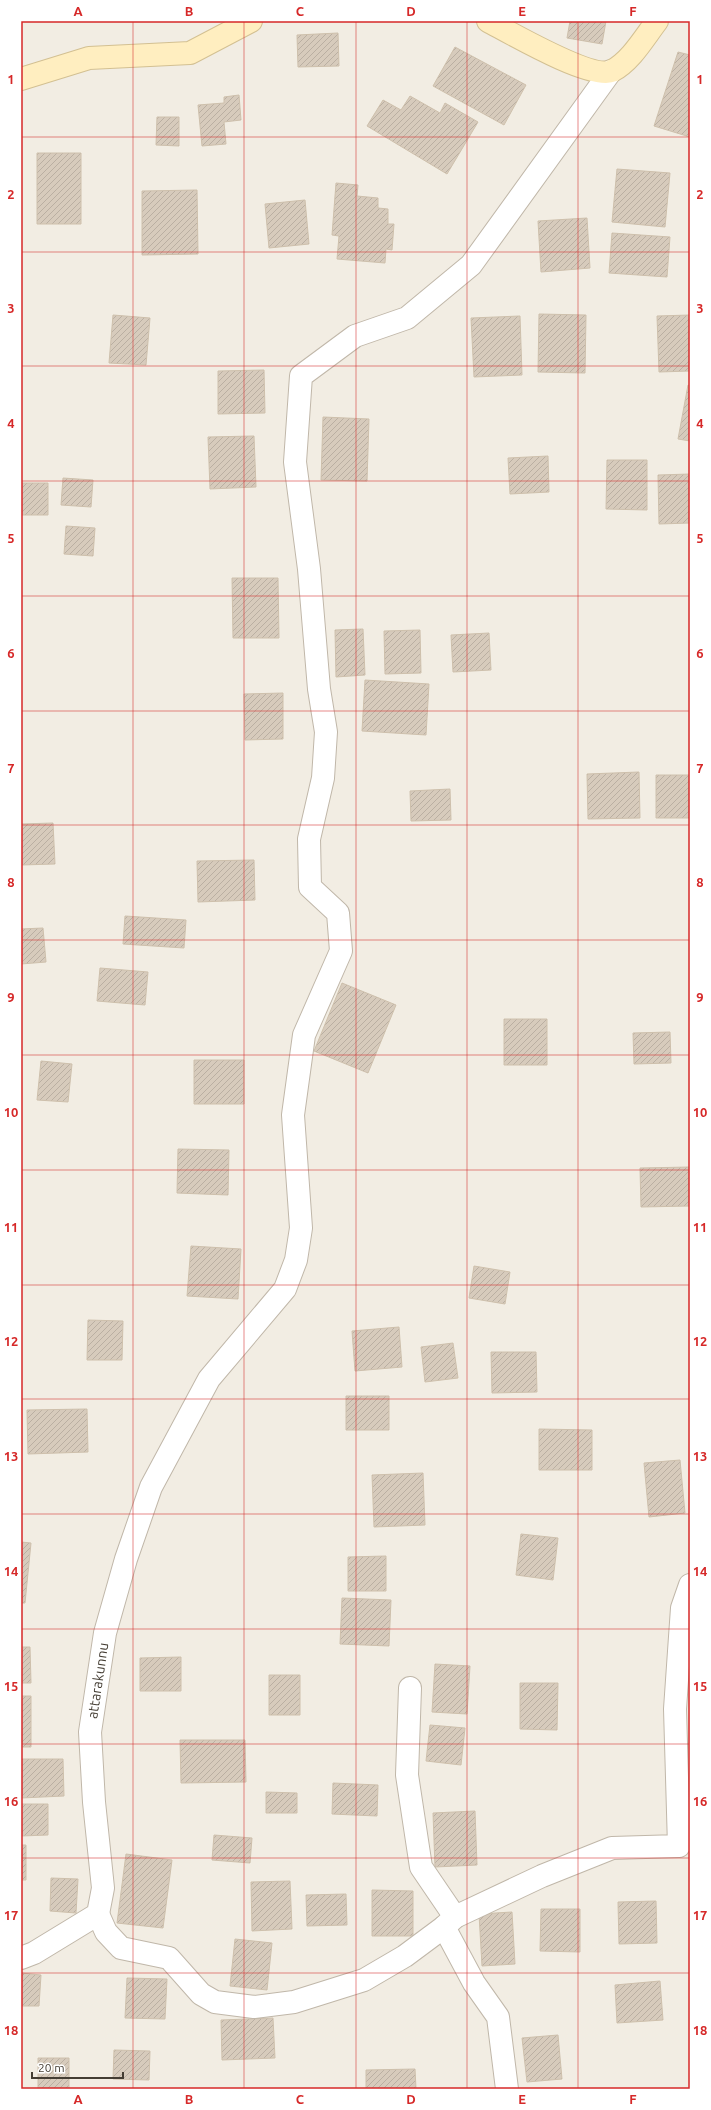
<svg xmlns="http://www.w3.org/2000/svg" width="711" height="2110" font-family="Ubuntu,sans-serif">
<defs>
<pattern id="building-hatch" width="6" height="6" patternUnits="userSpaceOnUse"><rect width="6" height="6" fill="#d7cbbc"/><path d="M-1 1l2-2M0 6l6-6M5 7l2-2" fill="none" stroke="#baafa2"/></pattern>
</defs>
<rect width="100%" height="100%" fill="#f2ede3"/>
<path fill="url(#building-hatch)" stroke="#cec0ac" d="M570,21H606L602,44L567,38Z
M338,33L339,66L298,67L297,35Z
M455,47L526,85L504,125L433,86Z
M678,52L690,55V137L654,126Z
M239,95L241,120L224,122L226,144L202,146L198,105L224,103V97Z
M410,96L440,113L445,103L478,122L447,174L367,126L383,100L401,110Z
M157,117H179V146L156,145Z
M37,153H81V224H37Z
M617,169L670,173L665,227L612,222Z
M336,183L358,185L357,196L378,198V208L388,209V224H394L392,250L386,249L385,263L337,259L339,236L332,235Z
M197,190L198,254L142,255V191Z
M305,200L309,244L269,248L265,204Z
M587,218L590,268L541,272L538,221Z
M612,233L670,237L667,277L609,273Z
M539,314L586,315L585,373L538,372Z
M113,315L150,318L146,365L109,363Z
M690,315V371L659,372L657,316Z
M520,316L522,375L474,377L471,318Z
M264,370L265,413L218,414V371Z
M688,385L690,386V441L678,439Z
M323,417L369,419L367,481L321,480Z
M254,436L256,487L210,489L208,437Z
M548,456L549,492L510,494L508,458Z
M607,460H647V510L606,509Z
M690,474V523L659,524L658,475Z
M63,478L93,480L91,507L61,505Z
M21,483H48V515H21Z
M66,526L95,528L93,556L64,554Z
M232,578H278L279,638H233Z
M363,629L365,675L336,677L335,630Z
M420,630L421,673L385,674L384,631Z
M489,633L491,670L453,672L451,635Z
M365,680L429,684L426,735L362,731Z
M283,693V739L245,740L244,694Z
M639,772L640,818L588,819L587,774Z
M656,775H690V818H656Z
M450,789L451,820L411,821L410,791Z
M53,823L55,864L21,865V824Z
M254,860L255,900L198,902L197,861Z
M125,916L186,920L184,948L123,944Z
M43,928L46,962L21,964V929Z
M100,968L148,972L145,1005L97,1001Z
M342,983L396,1005L368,1073L314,1051Z
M504,1019H547V1065H504Z
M670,1032L671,1063L634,1064L633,1033Z
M194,1060H244V1104H194Z
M41,1061L72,1064L68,1102L37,1100Z
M178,1149L229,1150L228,1195L177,1193Z
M690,1167V1206L641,1207L640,1168Z
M191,1246L241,1249L238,1299L187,1296Z
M474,1266L510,1272L505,1304L469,1298Z
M88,1320L123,1321L122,1360H87Z
M399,1327L402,1367L355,1371L352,1331Z
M453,1343L458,1378L425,1382L421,1347Z
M491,1352H536L537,1392L492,1393Z
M346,1396H389V1430H346Z
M87,1409L88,1452L28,1454L27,1410Z
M539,1429L592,1430V1470H539Z
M680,1460L685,1513L649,1517L644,1463Z
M423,1473L425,1525L374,1527L372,1475Z
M521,1534L558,1538L553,1580L516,1575Z
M21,1542L31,1543L25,1603H21Z
M386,1556V1591H348V1557Z
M342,1598L391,1600L389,1646L340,1644Z
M21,1647H30L31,1683H21Z
M181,1657V1691H140V1658Z
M435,1664L470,1666L467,1714L432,1712Z
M269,1675H300V1715H269Z
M520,1683H558L557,1730L520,1729Z
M21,1696H31V1747H21Z
M430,1725L465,1728L461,1765L426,1761Z
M180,1740H245L246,1782L181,1783Z
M21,1759H63L64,1796L21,1798Z
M333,1783L378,1785L377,1816L332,1814Z
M266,1792L297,1793V1813H266Z
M21,1804H48V1835L21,1836Z
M475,1811L477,1865L435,1867L433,1813Z
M214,1835L252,1838L250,1863L212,1860Z
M21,1845H26V1880H21Z
M126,1854L172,1860L163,1928L117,1923Z
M51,1878L78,1879L76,1913L50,1911Z
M290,1881L292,1929L252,1931L251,1882Z
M372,1890L413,1891V1936H372Z
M346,1894L347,1925L307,1926L306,1895Z
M656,1901L657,1943L619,1944L618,1902Z
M541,1909H580V1952L540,1951Z
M512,1912L515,1964L482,1966L479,1914Z
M235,1939L272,1943L267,1990L230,1986Z
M21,1973L41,1975L39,2006H21Z
M127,1978L167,1979L165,2019L125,2018Z
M660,1981L663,2020L617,2023L615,1985Z
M273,2018L275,2058L222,2060L221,2020Z
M558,2035L562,2079L527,2082L522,2038Z
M114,2050L150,2051L149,2080L113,2079Z
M38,2058H69V2089H38Z
M415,2069L416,2089H366V2070Z"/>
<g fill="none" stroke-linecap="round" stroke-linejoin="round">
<defs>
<g id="minor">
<path d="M410,1688L407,1775L421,1867L455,1917"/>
<path d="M98,1914L106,1932L121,1948L169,1958L201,1994L215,2002L254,2007L294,2002L364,1980L405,1956L444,1927"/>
<path id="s1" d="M21,1958L34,1953L98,1914L103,1888L94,1802L90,1732L105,1633L126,1559L151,1487L209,1379L285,1289L296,1260L301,1228L293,1115L304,1035L341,951L338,913L310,887L309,839L323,778L326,732L319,689L309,569L295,462L301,376L355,336L407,318L471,265L611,71"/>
<path d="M507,2089L498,2017L474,1983L444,1927L455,1917L542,1876L612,1848L679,1846L675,1709L682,1608L690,1585"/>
</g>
<path id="secondary" d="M488,21C509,32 591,80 612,71C631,61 644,38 657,21
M21,79L89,58L190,53L251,21"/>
</defs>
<use href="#minor" stroke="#c0b7a9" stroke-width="24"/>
<use href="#secondary" stroke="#d3c092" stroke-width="24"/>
<use href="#minor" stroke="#fff" stroke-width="22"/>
<use href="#secondary" stroke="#ffeec0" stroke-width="22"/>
</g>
<path fill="none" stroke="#d62828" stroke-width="1" stroke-opacity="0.55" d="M133,21V2089M244,21V2089M356,21V2089M467,21V2089M578,21V2089M21,137H690M21,252H690M21,366H690M21,481H690M21,596H690M21,711H690M21,825H690M21,940H690M21,1055H690M21,1170H690M21,1285H690M21,1399H690M21,1514H690M21,1629H690M21,1744H690M21,1858H690M21,1973H690"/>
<g text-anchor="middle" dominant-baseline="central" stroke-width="4" stroke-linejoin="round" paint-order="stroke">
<g font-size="14" fill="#443d33" stroke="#fff">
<text stroke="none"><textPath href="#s1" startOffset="324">attarakunnu</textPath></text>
</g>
</g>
<rect width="711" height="2110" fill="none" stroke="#ffffff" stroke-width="44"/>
<path d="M32 2072v6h91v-6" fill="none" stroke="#443d33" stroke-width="2"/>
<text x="38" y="2072" font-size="12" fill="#443d33" stroke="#ffffff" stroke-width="3" paint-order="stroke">20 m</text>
<rect x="22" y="22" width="667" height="2066" fill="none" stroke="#d62828" stroke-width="1.5"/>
<g font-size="13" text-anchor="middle" font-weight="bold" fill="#d62828">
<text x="78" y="16">A</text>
<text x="189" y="16">B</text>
<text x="300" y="16">C</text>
<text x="411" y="16">D</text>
<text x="522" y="16">E</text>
<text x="633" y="16">F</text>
<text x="11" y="84">1</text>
<text x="700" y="84">1</text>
<text x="11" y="199">2</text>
<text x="700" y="199">2</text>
<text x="11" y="313">3</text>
<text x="700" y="313">3</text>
<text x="11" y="428">4</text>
<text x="700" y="428">4</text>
<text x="11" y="543">5</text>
<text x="700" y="543">5</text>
<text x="11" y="658">6</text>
<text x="700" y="658">6</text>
<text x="11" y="773">7</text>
<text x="700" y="773">7</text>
<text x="11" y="887">8</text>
<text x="700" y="887">8</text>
<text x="11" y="1002">9</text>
<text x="700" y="1002">9</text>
<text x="11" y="1117">10</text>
<text x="700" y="1117">10</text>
<text x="11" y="1232">11</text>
<text x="700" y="1232">11</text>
<text x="11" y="1346">12</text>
<text x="700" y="1346">12</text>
<text x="11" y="1461">13</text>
<text x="700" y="1461">13</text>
<text x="11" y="1576">14</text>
<text x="700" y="1576">14</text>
<text x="11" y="1691">15</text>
<text x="700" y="1691">15</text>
<text x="11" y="1806">16</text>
<text x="700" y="1806">16</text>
<text x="11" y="1920">17</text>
<text x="700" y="1920">17</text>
<text x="11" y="2035">18</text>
<text x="700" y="2035">18</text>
<text x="78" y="2104">A</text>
<text x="189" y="2104">B</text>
<text x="300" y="2104">C</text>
<text x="411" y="2104">D</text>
<text x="522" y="2104">E</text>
<text x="633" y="2104">F</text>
</g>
</svg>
